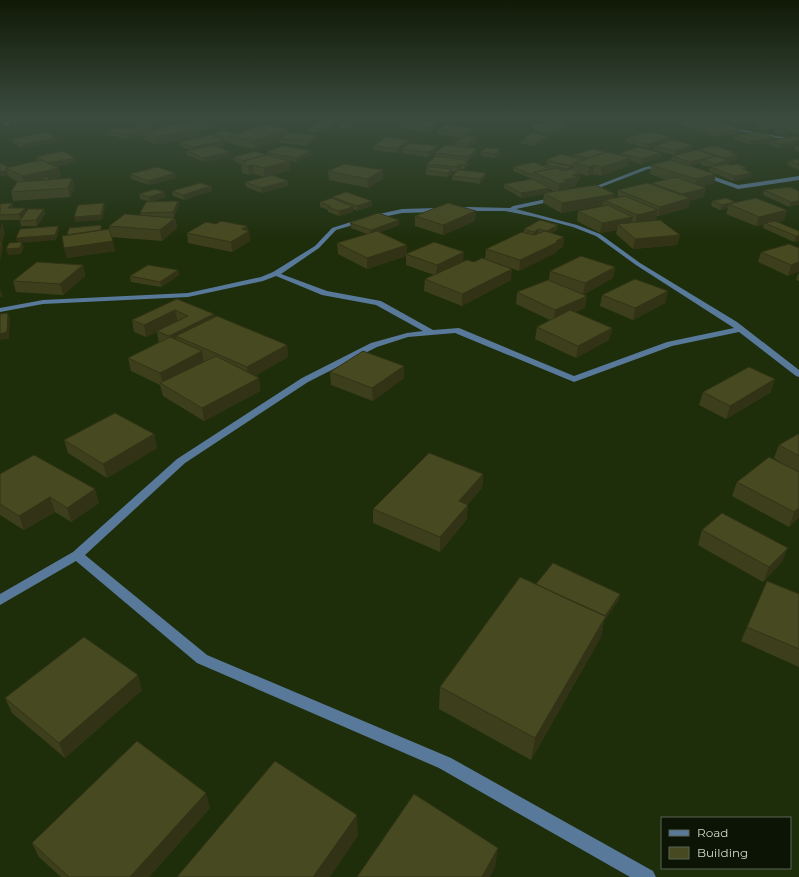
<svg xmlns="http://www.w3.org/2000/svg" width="799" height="877" font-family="Montserrat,sans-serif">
<rect width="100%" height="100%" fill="#1e2e0b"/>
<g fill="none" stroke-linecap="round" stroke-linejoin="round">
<path fill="#59799b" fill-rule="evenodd" d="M712,122L744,130L799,140V142L744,132L710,124Z
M663,164L666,166L665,167L648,169L591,191L586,190L645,167Z
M701,172L738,185L799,176V180L738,189L699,175L698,174Z
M556,197L559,199L558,200L516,209L577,225L600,234L640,263L737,322L799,370V377L796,376L739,332L672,346L574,382L455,333L408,337L377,347L308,382L185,463L85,555L207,655L451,758L653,871L656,877H630L439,768L197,663L76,561L0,605V594L73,552L177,459L302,378L371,343L407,333L423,331L376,305L322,295L276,276L263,281L188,297L43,304L0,312V308L43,300L188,293L261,277L273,272L315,246L332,228L370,216L402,209L470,207L510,208L513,206ZM470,211H505L535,217L573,227L596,236L636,265L734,328L667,342L574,376L459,328L433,330L381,301L327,291L281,274L319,248L336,230L373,219L402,213Z"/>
<defs>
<path id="rail" d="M0,125L41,118"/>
</defs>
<use href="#rail" stroke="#79866b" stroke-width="2"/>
<use href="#rail" stroke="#0c1406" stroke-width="1.5" stroke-dasharray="4.5" stroke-linecap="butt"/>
</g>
<path fill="#3d3f1c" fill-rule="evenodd" d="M310,118H345L334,124L333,123V126L319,133L310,132L309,128L323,121L310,120Z
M429,118H461L456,122L429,120Z
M462,118H497L487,124L462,121Z
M660,118H694L672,122Z
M704,118H734L715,122Z
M791,118H799V135L789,131V130H788L787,134L781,135L774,133L775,129L769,127L768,130H762L757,129L758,125L761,124L758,123L759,119L794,123L798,122L790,120Z
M682,121L718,126L740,129L739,133L716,137L703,132V130L698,131L681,125Z
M140,123L152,130L145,131L146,132L196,127L195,124H212L213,128L205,130L199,129L200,136L157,145L144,140L143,134L127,139L109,135L108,131L131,129L135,128L134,125Z
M436,123V127L427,132L400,128V124Z
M566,124L565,128L550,134L533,130V126Z
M339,125L352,127L345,130L339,129Z
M287,129L288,134L316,135V139L308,146L280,143V140L255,149L231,144V142L229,143L225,141V145L218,147L230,152L231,156L204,162L187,155V151L190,150L180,146L179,142L215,137L214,134H236Z
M473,129V133L467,136L478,142L468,148L477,149V153L468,161H465L468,166L464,169H460L459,170L486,173L485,178L480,184L452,180V176L456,172L452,171V174L448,177L426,175V170L428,168H427V164L435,157V153L455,146V142L462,138L438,134V130Z
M735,135L775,138L774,140L799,137V145L779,148L769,145V143L750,145L734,139Z
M548,136V140L536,146L521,144V140Z
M671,137L670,141L693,145L692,150L674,155L654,150L655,146L647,148L625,142L626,138Z
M56,138L57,142L23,148L13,143L12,139Z
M409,144L404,148L437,146V150L428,157L402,153V149L397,153L383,152V151L374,150V146Z
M795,146H799V152L794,150Z
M500,149V154L495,158L481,156V152Z
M698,149L734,152L733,154L737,160L729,161L728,164L731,165L747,168L746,171L751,177L733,181L709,171L710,167L701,165V163L690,166L716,174L714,183L702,186L704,197L690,201L688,208L658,216H657L656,220L651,221L680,235L677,245L633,249L616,234L617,230L600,233L577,221L578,211L603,206V205L561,213L543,203L544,194L521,198L504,188V184L532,179L513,171V167L544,166L545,164H546V160L573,157V155L606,152L620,155V153H661V157L641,164L629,160L628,166L601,176L593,174L588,176L580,174L579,182H577L576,186L568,188L567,190L615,194L614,198H617L618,190L652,185V183L667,180L650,174L651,165L671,160L672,156L698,150ZM550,189L555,192L549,193Z
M266,152L312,155L296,162L290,161V170L272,175L288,186L261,193L246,187L245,182L264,177L254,174L249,175L242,173L241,164L234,161L233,157L267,155Z
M36,157L75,158L76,162L55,167L61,177L51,180L72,178L75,187L70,197L13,201L11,192L18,182L9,177L8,175L0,163L8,167L37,161Z
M799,159V170L787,165L789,161Z
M383,170V179L368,188L329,180L328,171Z
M130,174L176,178L149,185L131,179Z
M211,186L212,191L184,200L173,196L172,191Z
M764,190L799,191L789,207L763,195Z
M165,192L166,197L153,201H178L179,205L174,217H167L175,218L177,228L162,241L111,237L115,251L67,258L64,248L102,230L110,233L109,226L141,216L140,213L148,201L140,199L139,194Z
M332,197L372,206L357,211L353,209V212L339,216L328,212V210L320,207V202L332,199Z
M712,201L735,202V203L787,210L784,220L777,222L799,231V241L794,242L763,228L764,225L756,226L726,214L728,208L720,210L711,206Z
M12,203L14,208L26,212L44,209L45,214L37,226H21L20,221L21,220H0V204Z
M415,216L475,221L443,235L415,226Z
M350,223L399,225L380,232L407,254L463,262L511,280L462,306L424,291L425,279L434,275L406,265V256L367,269L338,254L337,243L367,234L351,228Z
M216,224L247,226L250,241L232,252L188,243L187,233Z
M558,225L557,230L552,233L564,237L563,247L557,250V252L519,271L485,259L486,249L524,232V229Z
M799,248L788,276L758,262L761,252Z
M83,265L85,276L63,295L16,292L13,281Z
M615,267L613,278L583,295L585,308L574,312L612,328L609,340L576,358L535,339L537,327L550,320L516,304L517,292L549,280L550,271Z
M178,270L179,275L161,287L131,282L130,276Z
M798,274H799V281L796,280Z
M668,291L665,303L633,320L600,306L602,295Z
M177,299L214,314L215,317L287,345L288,357L255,376L259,378L260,391L204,421L163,396L160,385L131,371L128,358L159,343L157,332L146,337L134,332L132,320Z
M330,372L404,378L373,401L331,385Z
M703,392H771L726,419L699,405Z
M154,434L157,448L107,478L68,453L64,440Z
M799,435V517L789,527L732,496L737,482L784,465L774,458L779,445Z
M0,474L99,503L71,522L55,512L24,530L0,515Z
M483,474L482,488L467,505V519L440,552L373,523V509Z
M702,530L782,562L763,582L698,545Z
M536,584L620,594L618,601L604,621L601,637L531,760L439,709L440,687L536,585Z
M799,594V667L741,641L747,627Z
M142,690L65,758L12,713L5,698Z
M210,808L149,877H61L39,857L32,843Z"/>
<path fill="#323316" d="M337,118H345L334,124V120Z
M456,118H461L456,122Z
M488,118H497L487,124Z
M673,118H694L672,122Z
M716,118H734L715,122Z
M333,122V126L319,133V129Z
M351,123L352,127L345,130L344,126Z
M436,123V127L427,132V128Z
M212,124L213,128L205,130L204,126Z
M566,124L565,128L550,134V130Z
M718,124L717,128H703V130L698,131L699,127Z
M151,125L152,130L145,131L146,133L143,132V134L127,139L126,135L145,130V127Z
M763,126H770L768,130H762Z
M790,126L789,130L781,131L782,127Z
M198,128L200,136L157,145L156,137Z
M287,129L288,137L255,149L254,141Z
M473,129V133L463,138L464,134Z
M740,129L739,133L716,137L717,133Z
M788,130L787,134L781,135L782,131Z
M316,135V139L308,146V141Z
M548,136V140L536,146L537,142Z
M478,137V142L467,148V144Z
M671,137L670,142L647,148V144Z
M56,138L57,142L23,148L22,144Z
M229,138H231V142L229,143Z
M775,138L774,142L770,141L769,143L750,145L751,141Z
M409,140V144L397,153V148Z
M225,141V145L194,152L193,147Z
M799,141V145L779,148L780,144Z
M693,145L692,150L674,155L675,151Z
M437,146V150L428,157V152Z
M477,149V153L468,161V157Z
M500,149V154L495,158V154Z
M312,151V155L296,162V158Z
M230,152L231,156L204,162L203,158Z
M661,153V157L641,164L642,159Z
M738,155L737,160L729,161L728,165L714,169L716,164L724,162L725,158Z
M715,156L714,160H702L701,163L689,166L690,162Z
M75,158L76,162L49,168L48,164Z
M630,158L628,166L601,176L602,167Z
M465,160V164L468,162V166L464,169V161Z
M271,161L253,165L254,174L249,175L248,166Z
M290,161V170L264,177V168Z
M460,164V169L457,172V167Z
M574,164L573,169L565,174L566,169L570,168V166Z
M594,165L593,174L588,176L589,167Z
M59,168L61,177L44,181L42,178L43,181L25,186L23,176Z
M452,169V174L448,177V173Z
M7,170L8,175L0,177V172Z
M383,170V179L368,188L367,179Z
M175,173L176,178L149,185L148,181Z
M486,173L485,178L480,184V179Z
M580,173L579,182H577L576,186L568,188L567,191L558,193L559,184L563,180L572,175Z
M752,173L751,177L733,181L734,176Z
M716,174L714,183L694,189L696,179Z
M72,178L75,187L70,197L68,188Z
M288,181V186L261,193V188Z
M211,186L212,191L184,200L183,195Z
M550,188L549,193H544V194L521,198V193Z
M706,188L704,197L690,201L688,208L658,216L660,207L680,201L682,194Z
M165,192L166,197L150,202L149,197Z
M615,194L614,203L604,200L603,205L561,213L562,203Z
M178,201L179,205L174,217L173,212Z
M372,201V206L357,211V206Z
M799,201V205L789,207L791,202Z
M735,202L734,206L729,204L728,208L720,210L722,205Z
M12,203L14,208H8Z
M104,203L105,208L102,220L75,222L74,217Z
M353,207V212L339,216V211Z
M25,208L26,213L21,220L19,214Z
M44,209L45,214L37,226L36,220Z
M658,210L656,220L635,225L637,215Z
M787,210L784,220L767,224L765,223L764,225L756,226L759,217Z
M476,211L475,221L443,235V225Z
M633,217L631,226L618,224L617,230L600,233L602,223Z
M175,218L177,228L162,241L160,230Z
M399,220V225L371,236V230Z
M2,222L5,233L2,242L3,248L0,261V228Z
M558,225L557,230L546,237L547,231Z
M58,226L59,231L56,240L22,243L24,247L21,254L8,255L6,249L17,244L16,238Z
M247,226L248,232L249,231L250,241L232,252L231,242L242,229Z
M539,229L538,234L533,237L534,232Z
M680,235L677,245L633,249L635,239Z
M796,236H799V241L794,242Z
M564,237L563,247L557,250V252L519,271L520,260Z
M113,241L115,251L67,258L64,248Z
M407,245V254H406V256L367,269V258Z
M464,252L463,263L436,276L437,265Z
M799,262V272L788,276L791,265Z
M83,265L85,276L63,295L60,284Z
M615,267L613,278L583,295L585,283Z
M512,269L511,280L462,306V294Z
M178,270L179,275L161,287L160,282Z
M0,289L3,297H0Z
M668,291L665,303L633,320L635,308Z
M587,296L585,308L554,322L555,310Z
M175,310L178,322L157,331V332L146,337L144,325Z
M8,313L10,319L9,339L0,340V334Z
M214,314L216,326L176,336L178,345L171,348L169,336Z
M612,328L609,340L576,358L578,346Z
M287,345L288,357L248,380L247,367Z
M202,351L204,363L163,385L160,373Z
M404,366V378L373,401L372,388Z
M259,378L260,391L204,421L202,408Z
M775,379L771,392L726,419L730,406Z
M154,434L157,448L107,478L103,464Z
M483,474L482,488L458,516L459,501Z
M95,489L99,503L71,522L67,508Z
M50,497L55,512L24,530L19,516Z
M468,505L467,519L440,552V537Z
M799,508V517L789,527L794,512Z
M788,548L782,562L763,582L769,567Z
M620,594L618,601L604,621L601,637L531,760L535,738L604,617Z
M138,675L142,690L65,758L59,743Z
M206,793L210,808L149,877H130Z
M357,815L358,836L330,877H313Z
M498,848L495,868L490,877H482Z"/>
<path fill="#474920" stroke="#323316" d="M324,118H337L334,120Z
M698,118H702L718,124L699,127L682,121Z
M768,118H781L794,123H791L790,126L782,127L759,119Z
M410,119L436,123L427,128L400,124Z
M549,120L566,124L550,130L533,126Z
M323,121L333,122L319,129L309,128Z
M204,122L212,124L204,126L195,124Z
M345,122L351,123L344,126L339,125Z
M799,122V126L791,123Z
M140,123L151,125L145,127L134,125Z
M185,123L198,128L156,137L143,132Z
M725,124L740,129L717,133L703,128Z
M764,124L770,126H763L758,125Z
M264,125L287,129L254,141L230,136Z
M447,125L473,129L464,134L438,130Z
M122,127L131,129L137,128L145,130L126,135L108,131Z
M781,128L788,130L782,131L775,129Z
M225,131L236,134L230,136L231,138H229L214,134Z
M46,132L56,138L22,144L12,139Z
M649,132L671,137L647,144L626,138Z
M758,132L775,138L751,141L735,135Z
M289,133L316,135L308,141L280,139Z
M533,133L548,136L537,142L521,140Z
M211,135L225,141L193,147L179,142Z
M467,136L478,137L467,144L455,142Z
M797,136L799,137V141L780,144L770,141Z
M386,137L409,140L397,148H383L385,147L374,146Z
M673,140L693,145L675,151L655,146Z
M411,143L437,146L428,152L402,149Z
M214,145L230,152L203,158L187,151Z
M445,145L477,149L468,157L435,153Z
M283,146L312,151L296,158L266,152Z
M715,146L734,152L730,153L738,155L725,158L698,149Z
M639,147L661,153L642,159L620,153Z
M486,148L500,149L495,154L481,152Z
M593,149L606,152L588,158L573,155Z
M697,150L715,156L690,162L672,156Z
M63,151L75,158L48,163L36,157Z
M256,151L266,155L244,161L233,157Z
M607,152L630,158L602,167L594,165L589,167L574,163Z
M561,154L584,160L574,163V164L570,166L546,160Z
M266,155L290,161L264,168L253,165L248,166L241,164L246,162L243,161Z
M436,156L465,160L464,161L468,162L464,165L460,164L457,167L427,164Z
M716,156L729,160L716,164L702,160Z
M799,159V165L789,161Z
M41,160L59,168L23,176L6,168Z
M671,160L716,174L696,179L651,165Z
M534,162L550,169L534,172L533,175L513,167Z
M550,162L572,167L566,169L545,164Z
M0,163L8,167L6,168L7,170L0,172Z
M344,164L383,170L367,179L328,171Z
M727,164L731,165L737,164L747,168L742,169L752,173L734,176L710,167Z
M157,167L175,173L148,181L130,174Z
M430,167L452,169L448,173L426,170Z
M557,168L563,171L571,169L580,173L572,175L578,177L563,180L568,182L559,184L534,172Z
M459,170L486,173L480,179L452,176Z
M272,175L288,181L261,188L245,182Z
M48,177L49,180H43L42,178Z
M676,177L706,188L682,194L652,183Z
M72,178L68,188L11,192L17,182Z
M40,179L41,180H34Z
M532,179L550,188L521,193L504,184Z
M200,183L211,186L183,195L172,191Z
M647,183L690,198L660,207L618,190Z
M596,185L615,194L562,203L544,193Z
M790,187L799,191V201L791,202L764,190Z
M155,189L165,192L149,197L139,194Z
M346,192L372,201L357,206L332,197Z
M625,196L658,210L637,215L604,200Z
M332,198L353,207L339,211L328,207L330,206L320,202Z
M726,198L735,202L722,205L712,201Z
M756,198L787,210L759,217L729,204Z
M178,201L173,212L140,213L146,202Z
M12,203L8,208H25L19,214L0,215V209L1,208H0V204Z
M104,203L101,215L74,217L78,205Z
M448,203L476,211L443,225L415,216Z
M608,205L633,217L602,223L578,211Z
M28,209H44L36,220L20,221Z
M378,213L399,220L371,230L350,223Z
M125,214L175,218L160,230L109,226Z
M540,220L558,225L547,231L539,229L534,232L524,229Z
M660,220L680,235L635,239L618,224Z
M221,221L247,226L242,229L249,231L231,242L187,233L206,222L216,224Z
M775,221L799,231V236H796L765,223Z
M101,225V230L67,235L69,228Z
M58,226L55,235L16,238L20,229Z
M109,229L113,241L64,248L62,236Z
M377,231L407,245L367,258L337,243Z
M545,231L564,237L556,241L558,242L520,260L486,249L522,232L534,235Z
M0,242H2L0,249Z
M22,242L20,248L6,249L9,243Z
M434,242L464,252L437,265L406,254Z
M789,244L799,248V262L791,265L761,252Z
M581,256L615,267L585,283L550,271Z
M482,258L512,269L462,294L425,279L467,260L474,262Z
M37,262L83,265L60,284L13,281Z
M148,265L178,270L160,282L130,276Z
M635,279L668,291L635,308L602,295Z
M548,280L587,296L555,310L517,292Z
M177,299L214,314L169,336L157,331L188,316L175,310L144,325L132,320Z
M570,310L612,328L578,346L537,327Z
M8,313L7,332L0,334V314Z
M217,316L287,345L247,367L176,336Z
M170,337L202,351L160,373L128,358Z
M363,351L404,366L372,388L330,372Z
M216,356L259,378L202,408L160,383Z
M749,367L775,379L730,406L703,392Z
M115,413L154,434L103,464L64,440Z
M798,434L799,435V456L779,445Z
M429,453L483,474L459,501L468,505L440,537L373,509Z
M34,455L95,489L67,508L50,497L19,516L0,504V474Z
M769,457L799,472V508L794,512L737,482Z
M722,513L788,548L769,567L702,530Z
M553,563L620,594L605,616L567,599L536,584Z
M520,577L606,616L535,738L440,687Z
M767,581L799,594V649L747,627Z
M84,637L138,675L59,743L5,698Z
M137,741L206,793L130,877H69L32,843Z
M275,761L357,815L313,877H177Z
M414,794L498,848L482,877H357Z"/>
<linearGradient id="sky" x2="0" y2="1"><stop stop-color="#101906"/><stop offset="0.49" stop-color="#3b4c3f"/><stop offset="1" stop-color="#3b4c3f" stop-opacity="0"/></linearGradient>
<rect width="799" height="241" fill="url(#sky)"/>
<rect x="661" y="817" width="130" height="52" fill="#0c1406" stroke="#5a6453"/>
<rect x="669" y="830" width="20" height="6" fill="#59799b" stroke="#5a6453"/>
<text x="697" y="837" font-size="12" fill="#d0dbc7">Road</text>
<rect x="669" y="847" width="20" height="12" fill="#474920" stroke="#5a6453"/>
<text x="697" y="857" font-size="12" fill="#d0dbc7">Building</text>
</svg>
